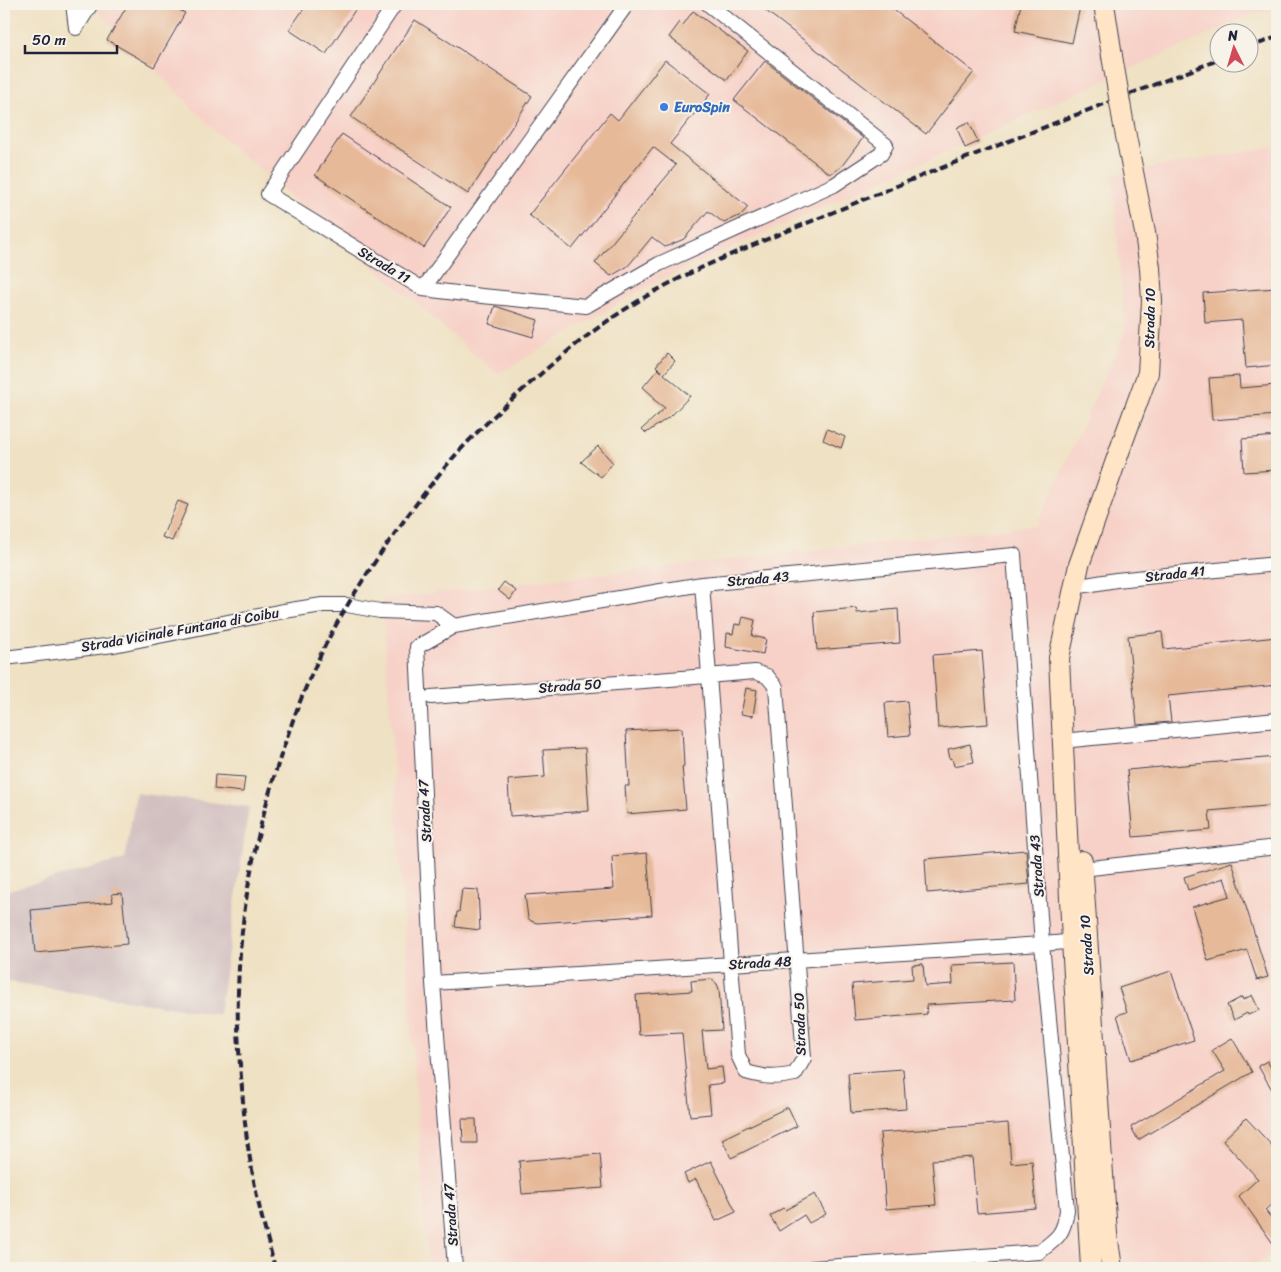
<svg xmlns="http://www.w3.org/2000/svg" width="1281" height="1272" font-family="Sriracha,sans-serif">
<rect width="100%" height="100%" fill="#f7f3e8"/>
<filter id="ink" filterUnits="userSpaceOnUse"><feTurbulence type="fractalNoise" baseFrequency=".02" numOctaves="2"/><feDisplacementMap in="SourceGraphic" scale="10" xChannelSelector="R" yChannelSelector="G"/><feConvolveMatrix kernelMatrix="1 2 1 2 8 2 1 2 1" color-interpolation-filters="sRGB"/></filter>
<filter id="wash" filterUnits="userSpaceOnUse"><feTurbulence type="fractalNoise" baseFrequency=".0096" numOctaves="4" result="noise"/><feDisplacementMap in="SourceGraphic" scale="20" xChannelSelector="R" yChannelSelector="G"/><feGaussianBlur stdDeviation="1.12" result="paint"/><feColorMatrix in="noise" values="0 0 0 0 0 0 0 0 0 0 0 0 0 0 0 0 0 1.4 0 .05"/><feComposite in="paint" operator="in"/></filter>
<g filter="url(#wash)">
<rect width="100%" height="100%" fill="#efe1c3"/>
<path fill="#f7d1c8" d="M91,4H1276L655,282L498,374L217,133Z
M1277,147V892L1272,894L1277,913V1251L1249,1268H428L382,599L1037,525L1125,332L1112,174Z"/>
<path fill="#d2bfc0" d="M136,793L249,807L219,1015L4,981L5,891L125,859Z"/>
<g id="blocks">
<path fill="#e6b999" d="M128,4H168L185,13L154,67L107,40Z
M307,4H359L326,54L289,30Z
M757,4H886L974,72L926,134Z
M1021,4H1063L1080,7L1072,43L1015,31Z
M693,11L748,51L727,80L669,37L680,22L683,25Z
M415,20L532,96L468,194L351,117Z
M665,60L710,94L670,144L748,207L741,215L724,223L708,211L684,239L665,247L652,237L628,266L611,276L595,263L676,165L653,147L572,249L529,215L610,113L618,120Z
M765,61L863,138L841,167L830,174L734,100Z
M969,122L978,142L965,148L957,128L959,127V126Z
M342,134L451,207L424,248L315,175Z
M1277,288V365L1246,368L1242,320L1205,323L1203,293Z
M495,306L538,320L533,337L489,324Z
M667,353L675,361L664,374L690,396L672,415L646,433L642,429L665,408L653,399L654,397L643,387L658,369L662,372L656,366Z
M1239,376L1240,388L1277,385V415L1212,420L1209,378Z
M827,429L845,437L841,448L823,440Z
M1277,436V470L1244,472L1242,439Z
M598,446L613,463L601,477L581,462Z
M178,501L188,505L172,541L162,537Z
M504,582L516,591L510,600L498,590Z
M856,608L857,613L898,609L900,643L817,650L814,612Z
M743,617L755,620L752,636L766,639L763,654L726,647L727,633L733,634L735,624L741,625Z
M1162,632L1164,649L1277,637V685L1168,696L1171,722L1137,725L1128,636Z
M982,651L988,724L938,728L933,655Z
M746,688L757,690L753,716L741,714Z
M907,701L910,735L888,737L885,703Z
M682,728L684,766L682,767L686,809L627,814L625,786H629L626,731Z
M970,744L974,762L954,766L952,758L950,759L948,749Z
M585,748L589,811L510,816L508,780L545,777L543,750Z
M1277,757V805L1209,811L1211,830L1133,837L1127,770Z
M215,775L245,777L243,792L214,789Z
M1026,850L1029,884L927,893L925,859Z
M647,853L652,915L537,923L531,921L528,918L525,895L614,889L612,856Z
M1232,862L1268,977L1257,980L1247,950L1208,961L1192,907L1230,896L1224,878L1188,890L1184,877Z
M462,889L478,890L480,930L455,927L457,912H459Z
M122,893L127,944L35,953L31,910L113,902L112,894Z
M1013,962L1015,1000L926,1005L927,1014L855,1020L852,984L913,979L912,965L923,964L925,986L953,984L952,965Z
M1171,971L1194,1040L1131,1060L1117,1015L1127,1012L1119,988Z
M711,979L717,984L719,989L722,1030L702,1031L706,1069L722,1067L724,1083L708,1085L711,1114L690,1116L682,1033L639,1035L636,995L692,991L691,981Z
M1252,995L1259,1010L1248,1015L1247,1013L1234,1020L1227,1005L1242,997L1243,1000Z
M1232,1038L1252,1072L1138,1140L1131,1127L1225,1071L1212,1050Z
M1267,1061L1277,1078V1098L1258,1066Z
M903,1069L906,1109L851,1113L848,1073Z
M788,1107L797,1126L731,1158L722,1139Z
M1246,1118L1277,1151V1199L1265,1210L1277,1226V1249L1239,1196L1258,1179L1223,1140Z
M462,1119H476L477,1143H463Z
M1008,1123L1011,1163L1032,1161L1036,1208L977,1213L972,1157L932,1160L936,1205L886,1209L880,1133Z
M600,1154L603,1188L522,1194L519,1161Z
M711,1161L736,1212L716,1221L696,1179L688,1183L684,1174Z
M815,1194L826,1214L809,1223L804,1215L779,1231L770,1216L783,1208L785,1210Z"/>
</g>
</g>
<g filter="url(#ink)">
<use href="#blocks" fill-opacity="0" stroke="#413f4f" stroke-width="1"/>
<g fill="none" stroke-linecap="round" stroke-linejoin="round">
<defs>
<path id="street" d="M73,4L76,28L91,4
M395,4L268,194L423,289L627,4
M423,289L482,296L586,306L659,264L834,185L881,154L886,145L708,4
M1074,587L1116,580L1277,564
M4,658L114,645L278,612L322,605H347L380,611L436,613L454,626
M431,697L670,679L755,672L767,676L776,687L804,1058L795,1074C774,1078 767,1078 746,1072L738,1055L702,584
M1072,740L1277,720
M1082,869L1277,847
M433,983C636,970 839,958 1042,944L1079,941
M455,1268L433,983L417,647L454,626L702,584L1014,555L1042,944L1067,1210C1064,1234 1058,1238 1039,1252L812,1268"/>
<path id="secondary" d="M1104,4L1112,56
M1082,861L1107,1234L1112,1268
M1091,1268L1072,941L1059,658L1079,565L1123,441L1148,373L1152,301L1150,268L1145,233L1124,126"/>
</defs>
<use href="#street" stroke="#413f4f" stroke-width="16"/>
<use href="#secondary" stroke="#413f4f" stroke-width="22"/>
<use href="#street" stroke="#fff" stroke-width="14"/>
<use href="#secondary" stroke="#ffe4c6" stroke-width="20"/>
<path stroke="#22223b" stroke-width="4" stroke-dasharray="8 4" stroke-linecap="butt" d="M1248,48L1277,37
M275,1268C267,1237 258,1206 253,1175C247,1146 244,1117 242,1088C239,1056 237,1024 238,992C240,910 256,830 282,752C291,725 301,697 313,671C332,628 357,588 383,550C405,519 427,488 452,459C475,433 501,409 527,386C565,352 601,323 645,297C705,262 772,238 836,211C963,158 1091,109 1218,60"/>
<defs>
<path id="secondary-bridge" d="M1112,56L1124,126"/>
</defs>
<use href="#secondary-bridge" stroke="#413f4f" stroke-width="22" stroke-linecap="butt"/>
<use href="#secondary-bridge" stroke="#ffe4c6" stroke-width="20"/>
</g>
</g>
<circle fill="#3f7fe0" stroke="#f7f3e8" stroke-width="2" cx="664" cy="107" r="5"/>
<g text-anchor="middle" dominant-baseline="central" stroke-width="4" stroke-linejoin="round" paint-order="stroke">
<g font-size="14" font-weight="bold" fill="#366cbe" stroke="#f7f3e8" text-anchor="start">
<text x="674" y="107">EuroSpin</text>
</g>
<g font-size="14" fill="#22223b" stroke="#f7f3e8">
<text transform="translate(384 265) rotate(31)">Strada 11</text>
<text transform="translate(1150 318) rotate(-89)">Strada 10</text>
<text transform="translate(1175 574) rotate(-6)">Strada 41</text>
<text transform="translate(758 579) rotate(-5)">Strada 43</text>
<text transform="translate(180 630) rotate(-10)">Strada Vicinale Funtana di Coibu</text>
<text transform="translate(570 686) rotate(-4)">Strada 50</text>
<text transform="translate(425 811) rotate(-93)">Strada 47</text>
<text transform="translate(1037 866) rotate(-94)">Strada 43</text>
<text transform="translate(1087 945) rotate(-94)">Strada 10</text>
<text transform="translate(760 963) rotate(-3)">Strada 48</text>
<text transform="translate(800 1024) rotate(-92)">Strada 50</text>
<text transform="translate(451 1215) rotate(-94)">Strada 47</text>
</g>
</g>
<rect width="1281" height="1272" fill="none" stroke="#f7f3e8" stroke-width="20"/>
<g transform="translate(1234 48) rotate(355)"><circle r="24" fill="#f7f3e8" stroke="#a29fa3"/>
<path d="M0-4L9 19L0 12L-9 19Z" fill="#d1495b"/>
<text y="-8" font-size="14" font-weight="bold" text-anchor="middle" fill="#22223b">N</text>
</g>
<path d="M25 45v8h92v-8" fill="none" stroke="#22223b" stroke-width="2.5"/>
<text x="32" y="45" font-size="15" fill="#22223b" stroke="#f7f3e8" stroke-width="4" paint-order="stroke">50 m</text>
</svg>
